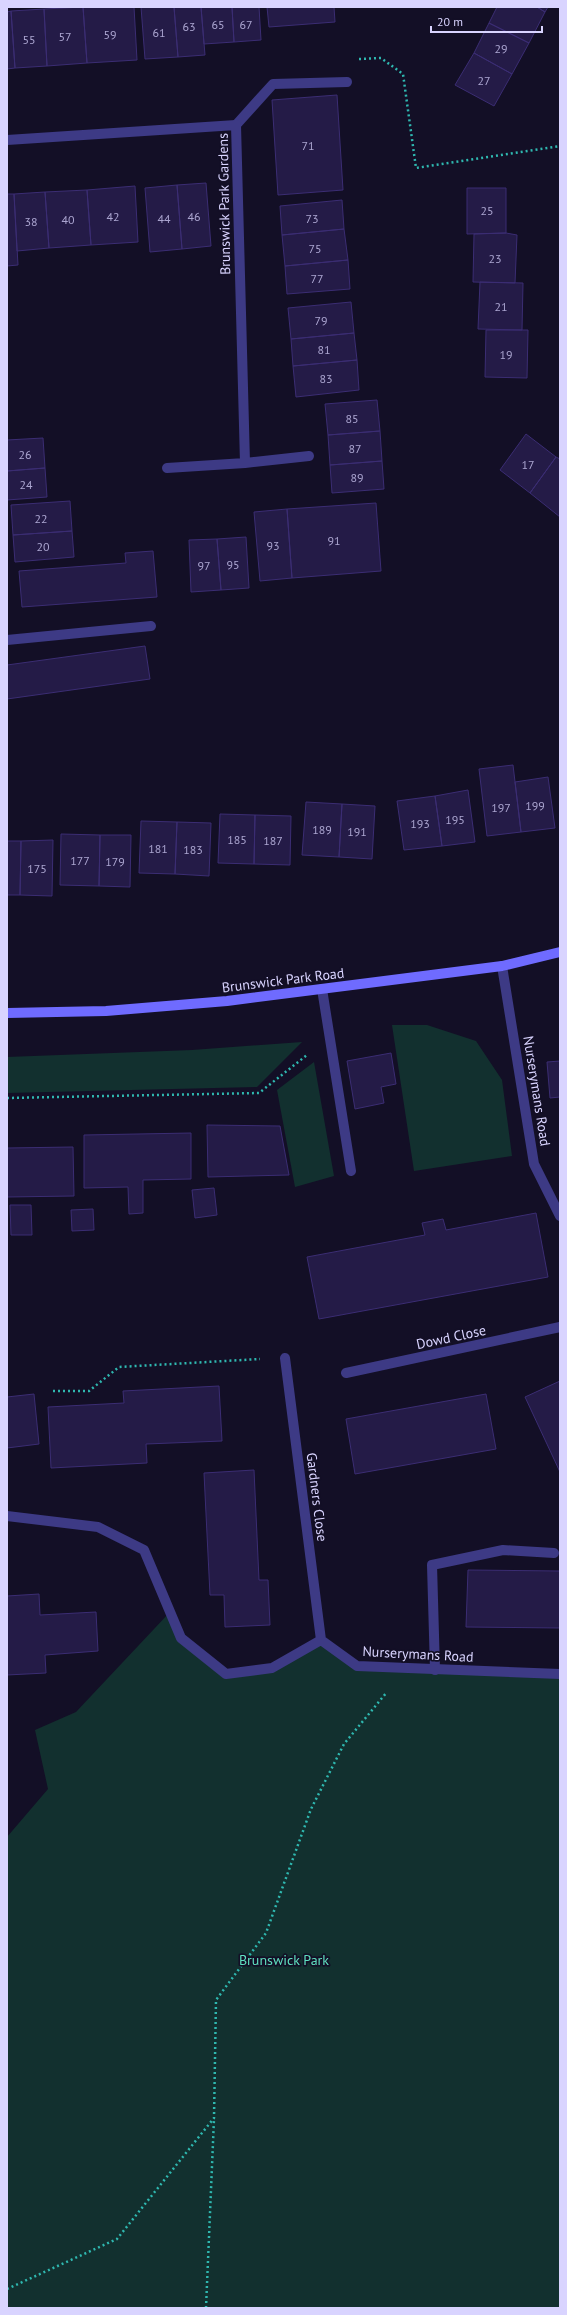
<svg xmlns="http://www.w3.org/2000/svg" width="567" height="2315" font-family="'PT Sans',sans-serif">
<rect width="100%" height="100%" fill="#130f26"/>
<path fill="#12302f" d="M392,1025H427L476,1041L502,1080L512,1156L414,1171Z
M302,1042L257,1087L7,1093V1057L192,1050Z
M314,1062L334,1176L295,1187L277,1090Z
M170,1612L182,1641L228,1676L274,1668L321,1643L358,1665L560,1675V2308H7V1837L48,1789L35,1730L76,1712Z"/>
<path fill="#241b47" stroke="#3b2d73" d="M83,7H134L137,60L87,63Z
M83,7L87,63L47,66L44,9Z
M141,7H174L178,57L145,59Z
M174,7H201L205,55L178,57Z
M201,7H232L234,42L204,44Z
M232,7H259L261,40L234,42Z
M267,7H334L335,22L269,27Z
M497,7H537L545,12L529,43L489,23Z
M537,7H548L545,12Z
M44,9L47,66L15,68L11,11Z
M11,11L15,68L7,69V12Z
M489,23L529,43L512,74L474,53Z
M474,53L512,74L494,106L455,85Z
M337,95L343,190L278,195L272,100Z
M206,183L211,246L182,249L177,185Z
M177,185L182,249L150,252L145,188Z
M135,186L138,242L91,245L87,190Z
M467,188H506V233L467,234Z
M87,190L91,245L49,248L45,192Z
M45,192L49,248L17,251L14,194Z
M7,194H14L18,265L7,266Z
M342,200L344,229L282,235L280,206Z
M344,229L348,260L285,266L282,235Z
M506,233L517,235L515,283L473,282L474,234Z
M348,260L350,289L287,294L285,266Z
M480,282L523,283L522,330L478,329Z
M351,302L354,333L291,339L288,308Z
M486,330H528L527,378L485,377Z
M354,333L357,360L293,366L291,339Z
M357,360L359,390L296,397L293,366Z
M377,400L380,431L328,435L325,404Z
M380,431L382,461L330,465L328,435Z
M526,434L556,457L530,493L500,470Z
M43,438L45,468L7,471V440Z
M556,457L560,459V517L530,493Z
M382,461L384,489L332,493L330,465Z
M45,468L47,497L7,500V471Z
M70,501L72,531L13,535L11,505Z
M376,503L381,571L292,578L287,509Z
M287,509L292,578L260,581L254,512Z
M72,531L74,557L15,562L13,535Z
M246,537L249,588L221,590L217,539Z
M217,539L221,590L191,592L189,540Z
M153,551L157,597L22,607L19,571L126,563L125,553Z
M145,646L150,679L7,699V665Z
M513,765L521,832L487,836L479,769Z
M548,777L555,828L521,832L515,782Z
M468,790L475,842L442,846L435,796Z
M435,796L442,846L404,850L397,801Z
M306,802L342,804L339,857L302,855Z
M342,804L375,806L372,859L339,857Z
M220,814L255,815L254,864L218,863Z
M255,815L291,816L290,865L254,864Z
M141,821L177,822L175,874L139,873Z
M177,822L211,823L209,876L175,874Z
M61,834L100,835L99,886L60,885Z
M100,835H131L130,887L99,886Z
M53,840L52,896L20,895L21,841Z
M7,841H21L20,895H7Z
M391,1053L396,1084L381,1087L384,1103L355,1109L347,1061Z
M560,1061V1097L550,1098L547,1062Z
M207,1125L280,1126L289,1175L208,1177Z
M191,1133V1179L143,1180V1213L129,1214L128,1187L84,1188V1135Z
M73,1147L74,1196L7,1197V1148Z
M214,1188L217,1215L195,1218L192,1190Z
M10,1205H31L32,1235H11Z
M93,1209L94,1230L72,1231L71,1210Z
M536,1213L548,1277L319,1319L307,1257L425,1235L422,1223L443,1219L446,1230Z
M560,1381V1472L525,1397Z
M219,1386L222,1441L146,1444L147,1463L51,1468L48,1407L124,1403L123,1391Z
M34,1394L39,1444L7,1448V1397Z
M486,1394L496,1449L355,1474L346,1419Z
M254,1470L259,1580H268L270,1625L225,1627L224,1595H210L204,1473Z
M468,1570L560,1571V1628L466,1627Z
M39,1594L40,1615L96,1612L98,1651L45,1655L46,1673L7,1675V1596Z"/>
<g fill="none" stroke-linecap="round" stroke-linejoin="round">
<path stroke="#2fb8b0" stroke-width="2.5" stroke-dasharray="2 3" stroke-linecap="butt" d="M359,59L381,58L403,74L416,168L560,146
M7,1098L259,1093L307,1055
M53,1391H89L119,1367L260,1359
M7,2289L117,2239L214,2118L216,2000L266,1933L311,1809L344,1744L387,1692
M206,2308L214,2119"/>
<path stroke="#3d3a85" stroke-width="10" d="M236,125L273,84L347,82
M7,640L151,626
M322,989L351,1171
M435,1670L432,1565L503,1550L554,1553"/>
<path stroke="#3d3a85" stroke-width="10" d="M7,140L236,125L245,463
M167,468L245,463L309,456
M502,966L534,1164L560,1216
M285,1358L321,1640
M346,1373L560,1327
M7,1516L98,1527L144,1550L181,1638L226,1674L272,1668L321,1640L357,1666L560,1674"/>
<path stroke="#6f6bff" stroke-width="10" d="M7,1013L106,1011L227,1001L502,966L560,952"/>
</g>
<g text-anchor="middle" dominant-baseline="central" stroke-width="3.5" stroke-linejoin="round" paint-order="stroke">
<g font-size="12" fill="#aca6d1">
<text x="218" y="24">65</text>
<text x="246" y="24">67</text>
<text x="189" y="26">63</text>
<text x="159" y="32">61</text>
<text x="110" y="34">59</text>
<text x="65" y="36">57</text>
<text x="29" y="39">55</text>
<text x="501" y="48">29</text>
<text x="484" y="80">27</text>
<text x="308" y="145">71</text>
<text x="487" y="210">25</text>
<text x="113" y="216">42</text>
<text x="194" y="216">46</text>
<text x="164" y="218">44</text>
<text x="312" y="218">73</text>
<text x="68" y="219">40</text>
<text x="31" y="221">38</text>
<text x="315" y="248">75</text>
<text x="495" y="258">23</text>
<text x="317" y="278">77</text>
<text x="501" y="306">21</text>
<text x="321" y="320">79</text>
<text x="324" y="349">81</text>
<text x="506" y="354">19</text>
<text x="326" y="378">83</text>
<text x="352" y="418">85</text>
<text x="355" y="448">87</text>
<text x="25" y="454">26</text>
<text x="528" y="464">17</text>
<text x="357" y="477">89</text>
<text x="26" y="484">24</text>
<text x="41" y="518">22</text>
<text x="334" y="540">91</text>
<text x="273" y="545">93</text>
<text x="43" y="546">20</text>
<text x="233" y="564">95</text>
<text x="204" y="565">97</text>
<text x="535" y="805">199</text>
<text x="501" y="807">197</text>
<text x="455" y="819">195</text>
<text x="420" y="823">193</text>
<text x="322" y="829">189</text>
<text x="357" y="831">191</text>
<text x="237" y="839">185</text>
<text x="273" y="840">187</text>
<text x="158" y="848">181</text>
<text x="193" y="849">183</text>
<text x="80" y="860">177</text>
<text x="115" y="861">179</text>
<text x="37" y="868">175</text>
</g>
<g font-size="14" fill="#d9d4ff" stroke="#130f26">
<text transform="translate(224 204) rotate(-91)">Brunswick Park Gardens</text>
<text transform="translate(283 980) rotate(-7)">Brunswick Park Road</text>
<text transform="translate(537 1091) rotate(81)">Nurserymans Road</text>
<text transform="translate(451 1337) rotate(-12)">Dowd Close</text>
<text transform="translate(317 1497) rotate(83)">Gardners Close</text>
<text transform="translate(418 1654) rotate(3)">Nurserymans Road</text>
</g>
<g font-size="14" fill="#5fe0c0" stroke="#130f26">
<text x="284" y="1960">Brunswick Park</text>
</g>
</g>
<rect width="567" height="2315" fill="none" stroke="#d9d4ff" stroke-width="16"/>
<path d="M431 26v6h111v-6" fill="none" stroke="#d9d4ff" stroke-width="2"/>
<text x="437" y="26" font-size="12" fill="#d9d4ff" stroke="#130f26" stroke-width="3" paint-order="stroke">20 m</text>
</svg>
